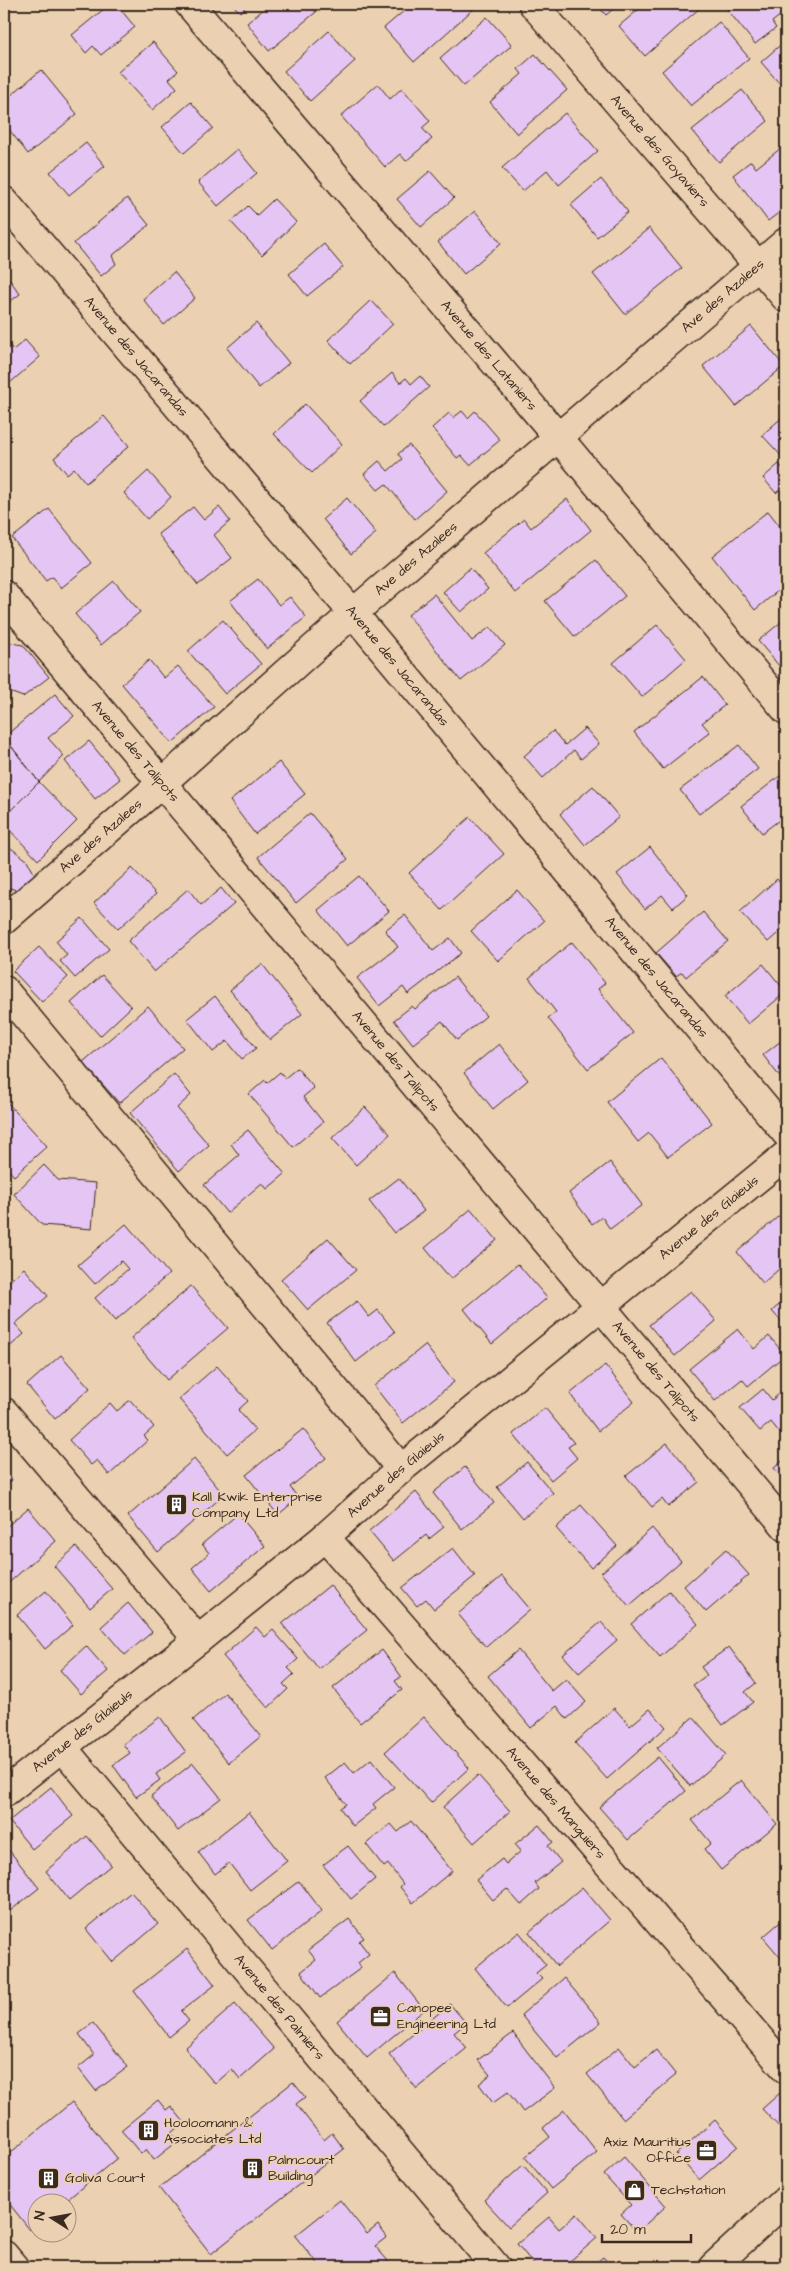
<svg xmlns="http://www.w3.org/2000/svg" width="790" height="2271" font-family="'Architects Daughter',sans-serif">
<rect width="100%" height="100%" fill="#ebd0b2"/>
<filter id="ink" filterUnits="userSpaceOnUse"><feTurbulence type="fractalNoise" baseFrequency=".02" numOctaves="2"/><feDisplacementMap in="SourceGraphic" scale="10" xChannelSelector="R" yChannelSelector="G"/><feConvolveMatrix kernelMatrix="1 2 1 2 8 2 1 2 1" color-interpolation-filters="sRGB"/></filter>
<g filter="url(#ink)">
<path fill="#e5c5f3" stroke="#3b2a1e" d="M65,4H75L70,9Z
M110,4H116L135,27L101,55L93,46L86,53L72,35Z
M232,4H249L240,12Z
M270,4H310L316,12L269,51L247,23Z
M412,4H479L414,62L384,28Z
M596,4H619L606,15Z
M645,4H699L702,6L645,56L619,26Z
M731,4H786V11L772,22L776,28L755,44L726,8Z
M487,17L512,45L464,86L440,58Z
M719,22L749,58L691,106L662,71Z
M329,31L355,61L310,101L284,71Z
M786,40V91L761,62Z
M153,42L178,71L169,79L177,88L152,110L118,72Z
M4,48L9,56L4,60Z
M535,54L567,90L517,134L490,102L522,74L518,69Z
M41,70L77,114L28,154L4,123V101Z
M378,84L390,99L402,88L430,121L422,128L432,139L406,161L400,154L385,167L341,116Z
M742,90L768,121L719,162L692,130Z
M191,102L213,128L184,153L162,127Z
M565,113L598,151L559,185L547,170L523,191L502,168Z
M86,143L105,166L69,195L50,172Z
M786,144V207L768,221L733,175L751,161L756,168Z
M237,149L257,173L218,206L198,182Z
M430,171L454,198L421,227L397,199Z
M601,179L628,212L597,237L571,205Z
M127,198L149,225L112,256L116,264L101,276L74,243Z
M274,199L296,222L262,255L231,222L248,206L257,215Z
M475,211L501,243L464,274L438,242Z
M649,228L682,268L625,314L593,274Z
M324,244L343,267L307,296L289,274Z
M4,272L20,294L4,306Z
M174,272L195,298L164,325L143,299Z
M371,300L393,324L350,364L328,340Z
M256,323L289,363L259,388L227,348Z
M751,326L784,366L736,406L703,366Z
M25,340L40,357L4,388V345L7,342L13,350Z
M392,373L400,383L406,378L411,384L420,376L429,387L384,427L360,401Z
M305,404L342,444L312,473L274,434Z
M462,411L468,418L475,411L500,440L470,465L461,455L457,458L432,428L449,413L453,418Z
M786,414V461L762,435Z
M104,416L129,446L86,483L74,468L67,474L54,458Z
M409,445L447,491L415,519L386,484L378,490L364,474L379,461L388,471L402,459L398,454Z
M779,464L786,472V484L776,493L763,478Z
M148,471L171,497L147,519L124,493Z
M347,498L376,533L351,554L323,519Z
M567,499L591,530L515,593L483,553L524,519L531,528Z
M193,507L204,520L219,507L230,521L214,535L232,558L198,585L158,534Z
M49,509L92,563L61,588L52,577L46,581L12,538Z
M768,511L786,534V584L755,610L712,556Z
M596,560L625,596L575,637L545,601Z
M470,568L488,589L461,612L443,592Z
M258,579L279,605L290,597L306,617L267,649L230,601Z
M114,581L140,612L101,645L75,614Z
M434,594L472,641L490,627L505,645L461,681L408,615Z
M786,618V674L758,641Z
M223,620L261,664L225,694L188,651Z
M657,625L686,659L642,697L613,663Z
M4,638L6,642L23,645L49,677L23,697L4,690Z
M149,660L164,678L178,666L214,707L172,743L122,684Z
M703,677L725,705L702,723L710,732L663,769L634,732Z
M4,690L11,693L4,713Z
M55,694L74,716L48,738L64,756L39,782L4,737Z
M585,728L599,744L581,759L574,750L543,778L524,756L553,731L565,745Z
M4,737L39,782L4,817Z
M89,741L120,779L95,799L65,761Z
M739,745L758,769L699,814L680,790Z
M279,762L305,794L255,834L230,801Z
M780,776L786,784V815L762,833L741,806Z
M39,782L77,821L38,860L4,824V817Z
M593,786L619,817L585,845L560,814Z
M310,813L348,859L296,903L258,857Z
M470,817L504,854L442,910L409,873Z
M4,843L27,860L35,875L16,890L4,886Z
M650,847L688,895L673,908L662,895L645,909L617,874Z
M132,868L156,894L118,929L94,903Z
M359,876L389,911L347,946L318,910Z
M777,879L786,890V926L768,942L740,912Z
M221,888L234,904L154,972L128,941L188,889L201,905Z
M517,890L544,921L498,961L471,931Z
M703,912L728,941L686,977L682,972L676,976L656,953Z
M405,915L433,951L450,938L461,953L408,994L403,987L379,1006L357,978L398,947L385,930Z
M82,918L109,949L75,978L60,961L67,955L56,941Z
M572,942L605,983L598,989L633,1033L588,1069L548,1018L556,1012L529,978Z
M39,947L68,977L42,1002L13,971Z
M262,964L302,1014L270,1040L230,990Z
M763,964L786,992L748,1024L725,996Z
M102,975L131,1007L100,1036L71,1003Z
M455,977L486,1016L457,1040L442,1021L413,1044L394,1020L412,1006L415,1009Z
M215,996L256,1048L242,1059L227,1041L213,1052L187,1019Z
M148,1006L183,1048L119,1103L83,1062Z
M786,1037V1085L763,1055Z
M499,1044L528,1080L493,1109L464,1073Z
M661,1058L712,1123L668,1157L649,1133L638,1142L607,1102Z
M297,1068L314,1088L303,1097L323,1122L293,1147L249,1094L265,1080L267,1083L280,1072L285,1078Z
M174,1074L191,1095L177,1108L209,1145L179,1171L130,1113Z
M4,1077L10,1084L4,1095Z
M4,1099L47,1146L14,1176L4,1165Z
M365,1107L390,1134L356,1165L332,1138Z
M248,1130L285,1174L267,1189L262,1183L227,1213L204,1185L239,1155L231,1144Z
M610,1162L642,1205L610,1229L602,1217L592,1224L569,1193Z
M44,1165L58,1180L96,1183L92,1229L42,1225L14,1194Z
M399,1178L424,1211L394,1233L369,1201Z
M471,1209L497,1240L451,1279L425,1248Z
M786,1210V1263L763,1283L737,1252Z
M126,1224L169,1274L115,1321L95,1298L128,1269L121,1261L95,1284L78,1265Z
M328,1238L356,1270L308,1310L281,1279Z
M518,1264L547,1298L492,1344L464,1309Z
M24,1268L48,1296L15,1324L24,1334L5,1351L4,1286Z
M191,1286L228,1328L167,1380L131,1338Z
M691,1291L716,1321L675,1356L649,1325Z
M786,1299V1327L772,1311Z
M357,1301L369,1317L378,1310L395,1332L356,1362L327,1323Z
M738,1329L754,1349L769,1336L785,1355L748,1386L742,1379L715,1401L689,1369Z
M425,1345L454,1382L403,1423L374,1386Z
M61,1355L90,1388L55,1419L27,1385Z
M605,1365L634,1402L598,1431L570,1394Z
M217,1366L248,1401L238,1410L255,1430L227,1454L179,1399Z
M786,1388V1428L780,1433L771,1422L760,1431L740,1408L763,1389L772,1400Z
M130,1400L154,1427L144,1436L148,1440L109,1475L97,1460L91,1465L69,1440L110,1403L117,1411Z
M545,1408L574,1443L568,1447L577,1458L551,1480L513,1434Z
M303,1429L326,1458L290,1487L298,1498L278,1515L246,1475Z
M667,1443L699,1482L668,1507L662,1499L652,1507L626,1476Z
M786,1458V1483L774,1468Z
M194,1459L224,1495L158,1552L128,1516Z
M527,1462L553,1493L523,1518L497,1487Z
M465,1467L494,1503L462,1529L433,1493Z
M4,1470L12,1480L4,1487Z
M416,1492L444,1527L429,1539L426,1535L394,1561L369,1531Z
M581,1505L617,1546L591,1568L556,1528Z
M28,1508L56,1541L4,1587V1529Z
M238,1514L265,1546L211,1591L192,1568L209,1553L202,1544Z
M652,1528L681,1561L629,1606L601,1573Z
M76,1547L112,1589L90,1608L54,1566Z
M453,1548L475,1576L434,1609L426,1599L417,1606L402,1588Z
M726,1549L749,1575L706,1612L684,1586Z
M502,1576L530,1609L486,1647L458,1614Z
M330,1585L367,1630L319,1669L282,1624Z
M46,1591L73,1625L45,1649L17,1615Z
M669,1591L698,1624L660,1657L631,1624Z
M128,1603L152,1632L125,1655L101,1627Z
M601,1622L617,1640L579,1673L563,1655Z
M256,1627L265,1637L273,1630L298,1659L288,1668L294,1674L283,1684L288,1689L268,1708L223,1656Z
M86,1646L108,1671L81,1694L60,1670Z
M729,1647L756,1683L745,1692L753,1702L723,1725L693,1685L707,1675L701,1667Z
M382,1650L401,1676L395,1681L402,1690L360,1723L333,1688Z
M518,1650L552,1691L566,1679L586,1702L567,1719L557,1706L531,1728L488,1676Z
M225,1693L261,1736L229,1763L193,1720Z
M614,1708L630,1726L650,1709L666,1727L607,1779L575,1743Z
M160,1717L186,1752L156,1774L160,1780L136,1797L113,1765L130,1753L123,1744Z
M424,1717L469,1768L431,1803L385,1752Z
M693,1717L726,1755L690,1786L657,1748Z
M658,1757L686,1791L628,1840L599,1807Z
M371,1759L394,1787L373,1804L376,1808L353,1826L340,1808L346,1804L325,1778L345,1762L354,1773Z
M193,1763L221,1798L178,1831L151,1796Z
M478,1775L510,1811L474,1843L443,1807Z
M741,1780L777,1824L721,1870L704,1849L711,1843L692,1820Z
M51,1787L73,1816L32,1849L9,1821Z
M249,1812L287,1861L250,1890L229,1863L215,1874L198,1852Z
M411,1821L452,1871L413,1903L400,1887L403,1884L388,1864L384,1867L366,1844L391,1824L398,1832Z
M539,1825L553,1842L548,1846L561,1862L535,1883L539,1889L521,1905L507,1889L493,1900L476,1880L502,1859L506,1864L521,1851L515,1844Z
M87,1836L111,1865L69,1900L46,1871Z
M348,1846L375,1879L351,1899L323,1865Z
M786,1848V1860L780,1853Z
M8,1849L39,1888L5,1915L4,1853Z
M299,1881L322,1911L272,1950L248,1920Z
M582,1887L610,1920L557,1966L529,1932Z
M131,1892L158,1924L113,1962L86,1929Z
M786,1917V1964L763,1937Z
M349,1919L364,1938L359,1941L369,1954L358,1963L361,1968L320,1998L301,1972L316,1960L308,1950Z
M519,1932L546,1965L536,1973L542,1979L507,2008L475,1968Z
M4,1941L10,1949L4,1955Z
M187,1949L215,1985L181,2011L189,2021L169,2037L134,1991Z
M395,1973L424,2010L367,2058L337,2021Z
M564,1978L601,2022L557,2058L521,2015Z
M235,2004L274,2049L240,2079L232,2069L215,2084L185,2048Z
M450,2004L466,2023L454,2033L467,2048L417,2089L389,2054Z
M93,2023L128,2067L96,2091L78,2068L94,2055L79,2034Z
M513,2033L555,2088L523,2112L508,2092L493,2103L479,2084L490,2075L478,2060Z
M619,2047L635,2067L656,2050L676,2075L623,2119L587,2074Z
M293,2082L305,2097L296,2104L324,2140L332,2133L344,2149L211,2254L159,2188Z
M780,2093L786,2101V2130L784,2132L762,2109Z
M158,2100L166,2110L171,2106L184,2122L171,2133L178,2141L154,2160L146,2149L141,2154L121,2130Z
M72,2102L117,2158L62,2204H38V2224L30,2230L4,2197V2158Z
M564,2110L597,2152L551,2189L525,2157L550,2137L543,2128Z
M715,2120L738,2146L699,2180L676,2154Z
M624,2157L666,2206L637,2232L621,2214L631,2205L604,2175Z
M523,2165L547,2193L509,2227L484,2200Z
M340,2200L367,2234L378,2225L387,2237L375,2246L388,2261L380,2267H320L295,2236Z
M577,2214L597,2238L563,2267H536L517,2244L549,2217L559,2229Z
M786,2218V2235L778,2225Z
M603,2257L612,2267H591Z"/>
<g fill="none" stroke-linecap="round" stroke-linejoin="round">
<defs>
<g id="street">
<path id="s1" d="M189,4L558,437L786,710"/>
<path id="s2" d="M533,4L786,298"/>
<path id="s3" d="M4,201L353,613L786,1133"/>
<path id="s4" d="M4,595L786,1527"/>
<path id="s5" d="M4,920L162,783L353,613L786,242"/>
<path d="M4,990L401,1469"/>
<path d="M4,1412L198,1640"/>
<path id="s6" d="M325,1537L786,2069"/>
<path id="s7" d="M62,1747L496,2267"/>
<path id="s8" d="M4,1793L198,1640L325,1537L401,1469L786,1155"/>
<path d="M713,2267L786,2200"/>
</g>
<path id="primary" d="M4,2255L14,2267"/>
</defs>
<use href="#street" stroke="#3b2a1e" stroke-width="31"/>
<use href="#primary" stroke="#3b2a1e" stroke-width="31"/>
<use href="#street" stroke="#ebd0b2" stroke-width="28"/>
<use href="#primary" stroke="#ebd0b2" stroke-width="28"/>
</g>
</g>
<defs>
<symbol id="building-square" viewBox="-11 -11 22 22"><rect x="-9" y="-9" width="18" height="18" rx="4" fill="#3b2a1e" stroke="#ebd0b2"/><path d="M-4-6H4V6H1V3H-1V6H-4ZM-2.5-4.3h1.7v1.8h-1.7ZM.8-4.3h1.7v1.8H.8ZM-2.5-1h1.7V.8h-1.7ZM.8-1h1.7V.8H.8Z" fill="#fff"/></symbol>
<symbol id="office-square" viewBox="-11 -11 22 22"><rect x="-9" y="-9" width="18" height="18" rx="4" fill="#3b2a1e" stroke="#ebd0b2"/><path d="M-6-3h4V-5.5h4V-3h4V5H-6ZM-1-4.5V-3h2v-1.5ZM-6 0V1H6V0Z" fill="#fff"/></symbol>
<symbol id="shop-square" viewBox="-11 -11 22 22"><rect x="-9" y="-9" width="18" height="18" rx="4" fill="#3b2a1e" stroke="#ebd0b2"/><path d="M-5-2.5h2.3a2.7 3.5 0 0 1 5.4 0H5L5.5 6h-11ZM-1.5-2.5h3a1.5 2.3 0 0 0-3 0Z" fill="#fff"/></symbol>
</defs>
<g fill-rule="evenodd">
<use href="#building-square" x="164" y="1492" width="25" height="25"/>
<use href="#office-square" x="368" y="2004" width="25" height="25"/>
<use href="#building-square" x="136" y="2118" width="25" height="25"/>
<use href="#office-square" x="694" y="2138" width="25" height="25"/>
<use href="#building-square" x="240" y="2156" width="25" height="25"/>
<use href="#building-square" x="36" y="2166" width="25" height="25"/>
<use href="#shop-square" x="622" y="2178" width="25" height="25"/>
</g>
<g text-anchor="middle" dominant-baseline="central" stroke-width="4" stroke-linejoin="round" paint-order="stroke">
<g font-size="14" fill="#3b2a1e" stroke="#ebd0b2">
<text stroke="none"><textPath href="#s2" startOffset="194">Avenue des Goyaviers</textPath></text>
<text stroke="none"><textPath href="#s5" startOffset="952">Ave des Azalees</textPath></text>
<text stroke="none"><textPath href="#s3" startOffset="204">Avenue des Jacarandas</textPath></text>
<text stroke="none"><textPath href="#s1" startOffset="462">Avenue des Lataniers</textPath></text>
<text stroke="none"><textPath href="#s5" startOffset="548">Ave des Azalees</textPath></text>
<text stroke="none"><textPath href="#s3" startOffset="609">Avenue des Jacarandas</textPath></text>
<text stroke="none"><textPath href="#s4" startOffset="204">Avenue des Talipots</textPath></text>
<text stroke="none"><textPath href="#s5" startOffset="128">Ave des Azalees</textPath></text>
<text stroke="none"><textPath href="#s3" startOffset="1014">Avenue des Jacarandas</textPath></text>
<text stroke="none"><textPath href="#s4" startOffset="609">Avenue des Talipots</textPath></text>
<text stroke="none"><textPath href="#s8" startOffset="910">Avenue des Glaieuls</textPath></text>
<text stroke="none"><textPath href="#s4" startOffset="1014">Avenue des Talipots</textPath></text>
<text stroke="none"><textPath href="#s8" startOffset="505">Avenue des Glaieuls</textPath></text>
<text stroke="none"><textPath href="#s8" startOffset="100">Avenue des Glaieuls</textPath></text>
<text stroke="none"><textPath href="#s6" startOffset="352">Avenue des Manguiers</textPath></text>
<text stroke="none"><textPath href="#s7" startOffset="339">Avenue des Palmiers</textPath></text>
</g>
<g font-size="14" fill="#3b2a1e" stroke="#ebd0b2" text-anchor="start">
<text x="192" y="1497">Kall Kwik Enterprise<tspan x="192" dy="16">Company Ltd</tspan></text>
<text x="397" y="2008">Canopee<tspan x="397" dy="16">Engineering Ltd</tspan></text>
<text x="164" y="2123">Hooloomann &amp;<tspan x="164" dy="16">Associates Ltd</tspan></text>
<text x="691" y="2142" text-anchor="end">Axiz Mauritius<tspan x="691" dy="16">Office</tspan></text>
<text x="268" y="2160">Palmcourt<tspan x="268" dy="16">Building</tspan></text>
<text x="65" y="2178">Goliva Court</text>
<text x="651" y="2190">Techstation</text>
</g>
</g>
<rect width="790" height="2271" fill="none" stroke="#ebd0b2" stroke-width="20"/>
<rect x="10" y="10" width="770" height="2251" fill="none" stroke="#3b2a1e" stroke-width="2" filter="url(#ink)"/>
<g transform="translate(52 2218) rotate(281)"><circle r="24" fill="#ebd0b2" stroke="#a58e77"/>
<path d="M0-4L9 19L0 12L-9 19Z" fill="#3b2a1e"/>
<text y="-8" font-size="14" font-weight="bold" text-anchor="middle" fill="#3b2a1e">N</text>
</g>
<path d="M602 2234v8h89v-8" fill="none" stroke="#3b2a1e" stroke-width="2.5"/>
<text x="610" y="2234" font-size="15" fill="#3b2a1e" stroke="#ebd0b2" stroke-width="4" paint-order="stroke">20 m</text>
</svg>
